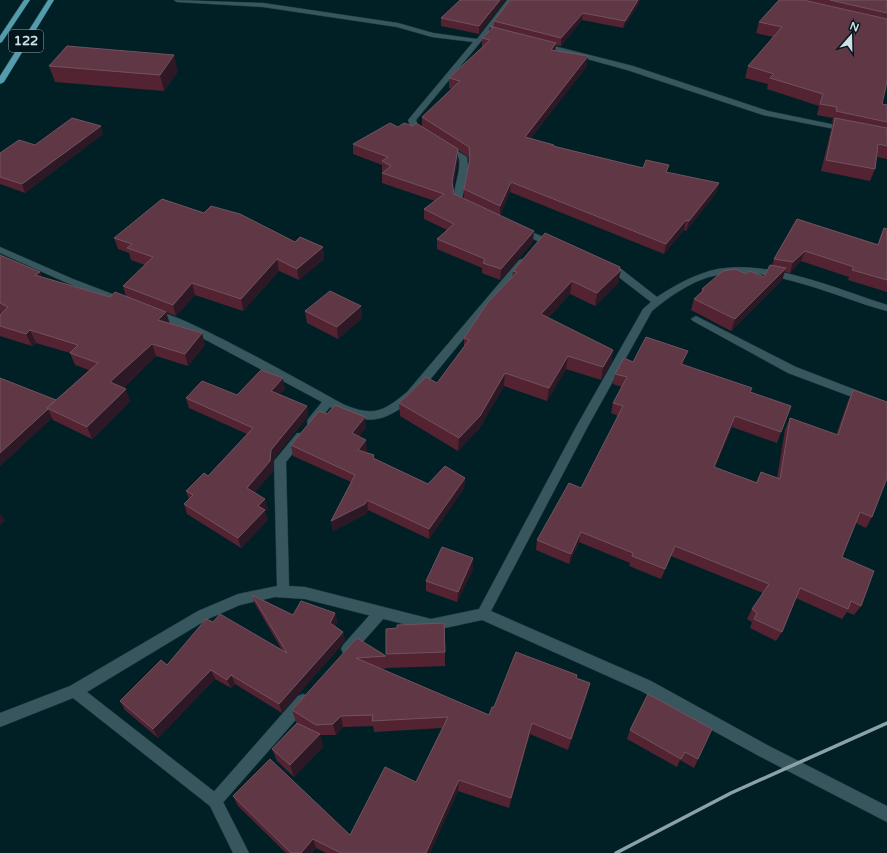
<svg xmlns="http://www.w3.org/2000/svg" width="887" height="853" font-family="'Varela Round',sans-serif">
<rect width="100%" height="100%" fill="#002026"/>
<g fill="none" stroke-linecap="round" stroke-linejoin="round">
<defs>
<path id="service" d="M380,607L385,609L386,613L385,617L353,653L348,655L343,653L341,649L343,645L375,609Z
M303,694L308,696L310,701L308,706L220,806L215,808L210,806L208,801L210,796L298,696Z"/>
<path id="minor" d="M174,0L263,3L398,23L433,33L477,39L507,0H513L493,27L416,120L418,126L427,134L423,136L411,129L408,120L473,42L432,37L397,27L263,7L177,2Z
M542,43L633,66L768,111L845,127L849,129L845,131L763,115L627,70L540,46L538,45Z
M442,145H448L467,157L468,168L462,200L470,204V208H464L454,201C453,186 461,173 459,158L442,149Z
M520,227L555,242L557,244L552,247L549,246L517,232V228Z
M0,247L73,279L128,300L130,302L125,305L122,304L67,283L0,253Z
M522,259L527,262L525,264L415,398C381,424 369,426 330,407L316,425H308L307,422L308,419L322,402L206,340L151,315L149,313L151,311C169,305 318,391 345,405C374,417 384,411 407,392L519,260Z
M608,262L620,268L657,297C675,285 697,273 718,269C771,260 837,289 887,305V311C835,297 773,265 718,275C694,279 670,296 652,311L587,428L491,611L651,681L769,746L887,806V822L759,756L641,691L482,620L431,631L305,599L275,597L240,605L208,619L87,692L220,796L249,853H233L210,806L73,698L0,727V713L70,686L198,611L238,594L277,586L274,461L297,433H305L307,436L286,462L289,586L305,587L431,619L479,609L576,427L643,309L651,302L603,265Z
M696,316L796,367L887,402V410L788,373L693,321L691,319Z"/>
<path id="trunk" d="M24,0H30L2,42L0,43V36Z
M48,0H54L4,82L0,84V76Z"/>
</defs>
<use href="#service" stroke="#1d3b41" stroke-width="1"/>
<use href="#minor" stroke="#1d3b41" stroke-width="1"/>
<use href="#trunk" stroke="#1d3b41" stroke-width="1"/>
<use href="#service" fill="#38565d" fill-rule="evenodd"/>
<use href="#minor" fill="#38565d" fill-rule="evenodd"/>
<use href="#trunk" fill="#549cac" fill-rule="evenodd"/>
<path stroke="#8ba2a6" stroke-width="3.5" d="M616,853L731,793L887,723"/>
</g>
<path fill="#532332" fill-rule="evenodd" d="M505,0L479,34L441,26V18Z
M779,0H887V82L882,104L887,105V159L877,157L875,169L870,181L821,171L831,130L833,123L832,122L833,118L817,115L819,106L767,89L768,84L745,78L748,66L773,37L756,33L759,22Z
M639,2L638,5L623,28L582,20L561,46L556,45L555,50L587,66L531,138L554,146L643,168L719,183L716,193L686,231L684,230L664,254L510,192L500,216L533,242L500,280L482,273V268L437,249V239L447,230L424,219V209L435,201L382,183V173L384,172L382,171V165L353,154V144L398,127H422V117L452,89L449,88V78L482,48V38L489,32V26L494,28V21ZM458,150L468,157L469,162L464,189V199L454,194L453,187L458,159Z
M49,66L178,71L164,91L55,82Z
M103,134L25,193L0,184V153L35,145Z
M204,213L295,242L323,247L324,259L299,280L279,271L243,311L195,295L176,316L166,312L169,323L202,333L205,345L188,366L156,356L123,388L130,401L92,439L53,420L52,418L0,466V378L56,400L89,370L75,365L70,353L36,343L32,346L0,336V315L1,313H0V255L40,272L42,277L110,297H126L123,286L145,265L131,260L129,253L118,249L114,238Z
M797,219L878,244L884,228L887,229V292L848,280L849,277L801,261L790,273L785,272L782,280L731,331L691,310L694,299L701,292L702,289L746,274L764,277L772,266L774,259Z
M620,267L618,283L595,306L570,294L548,318L613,350L611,363L601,380L566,369L547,401L504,386L479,429L458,451L400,416L399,403L437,383L464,348V338L512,277L513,271Z
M361,306L362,318L338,339L307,323L305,311Z
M633,362H684L683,365L750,392L781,432L777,443L732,427L715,467L756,482L761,472L777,478L785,429L790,418L836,435L848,401L853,390L887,402V482L886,481L872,517L866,528L856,523L842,557L861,606L854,615L847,612L842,619L796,598L782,632L776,641L750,628L752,622L747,619L752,609L763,593L671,556L661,579L629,566L630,563L579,542L569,564L536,550L537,540L581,488L618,416L611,413L613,403L622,387L613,384L615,374Z
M285,389L279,394L307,406L308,416L273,460V471L255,492L268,509L265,511L268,520L241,548L187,514L184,504L189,499L186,491L208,476L247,434L189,408L186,398L237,395Z
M327,414L366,428L359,436L367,450L365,453L375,459L428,484L465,478L464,488L429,539L368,510L366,514L333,531L331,521L351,482L293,456L291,445Z
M473,569L457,602L426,591V581Z
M252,595L293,615L335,613L337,622L335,626L343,632L345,641L282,713L235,684L231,688L215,679L158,738L125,710L120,701L167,665L213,622L282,650L255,604Z
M357,638L386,656L388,668L381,669L489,715L494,707L576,678L587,695L568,750L530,734L509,808L458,791L430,853H326L316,848L312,853H286L238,806L233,796L350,835L416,782L442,728L374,732L373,726L343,727L336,735H320L323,747L294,777L277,761L272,749L304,727L296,722L292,710Z
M445,652V666L388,668L386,654Z
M648,694L698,759L694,768L680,760L677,767L627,739L630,730Z"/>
<path fill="#2c1925" d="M500,0H505L479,34V26Z
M636,0H641L639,2L638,5L623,28L625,21Z
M583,13L582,20L561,46V38Z
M556,43L555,53L551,50Z
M174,55L178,71L164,91L160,75Z
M588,56L587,66L524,147L525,137Z
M101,126L103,134L25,193L22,184Z
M458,149V159L452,192V182Z
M511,182L510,192L500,216V206Z
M719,183L716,193L686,231L689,221Z
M686,220L684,230L664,254L666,244Z
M534,231L533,242L500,280L501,269Z
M323,247L324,259L299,280L297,269Z
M805,251L801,261L790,273L793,262Z
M277,259L279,271L243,311L241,299Z
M620,267V271L621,270L618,283L595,306L597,293Z
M786,268L782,280L731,331L735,319Z
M40,272L45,284L35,275Z
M572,281L570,294L539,327L541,314Z
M192,283L195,295L176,316L173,305Z
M361,306L362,318L338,339L337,327Z
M166,312L170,324L158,320Z
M30,330L36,343L32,346L26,334Z
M202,333L205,345L188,366L185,354Z
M152,344L156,356L115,395L110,382Z
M613,350L611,363L601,380L603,367Z
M688,351L684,362L678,375L681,364Z
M568,356L566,369L547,401L549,388Z
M505,373L504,386L479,429L458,451L459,438Z
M283,378L285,389L273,401L271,391Z
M126,389L130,401L92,439L87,427Z
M307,406L308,416L273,460V471L250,498L247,488L271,450Z
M48,409L52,418L0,466V453Z
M735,416L732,427L711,477L714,467Z
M365,417L366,428L353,444L352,433Z
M366,440L367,450L359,461L358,450Z
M465,478L464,488L429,539V529Z
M265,499L268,509L265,511L268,520L241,548L238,538L258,506Z
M367,500L368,510L366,514L333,531L331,521Z
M0,514L5,521L0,525Z
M581,532L579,542L569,564L571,554Z
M473,558V569L457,602L458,592Z
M335,613L337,622L332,633L330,623Z
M343,632L345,641L282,713L279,704Z
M211,670L215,679L158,738L153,729Z
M231,675L235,684L231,688L227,680Z
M590,683L587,695L568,750L571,739Z
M341,716L343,727L336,735L333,724Z
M532,723L530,734L509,808L511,798Z
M320,734L323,747L294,777L290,765Z
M459,780L458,791L430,853H426Z
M313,839L316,848L312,853H301Z"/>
<path fill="#603845" stroke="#72525e" d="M460,0H500L479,26L441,18Z
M510,0H638L625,21L583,13L561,38L494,21Z
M779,0H803L887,19V82L882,104L887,105V122L836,111L837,107L820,104L823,94L770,78L774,74L748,66L782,27L759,22Z
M830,0H887V13Z
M489,26L556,43L551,50L588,56L525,137L554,145L553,146L643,168L646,160L669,165L666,172L719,183L689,221L686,220L666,244L511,182L500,206L464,189L470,158L469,147L422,117L460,81L449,78L490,40L482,38L493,28Z
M67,46L174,55L160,75L49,66Z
M72,118L101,126L22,184L0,177V153L19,140L35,145Z
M835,118L887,128V146L878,144L875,169L826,160Z
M390,123L398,127L404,123L413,126L416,123L458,149L452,182L454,194L534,231L501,269L483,263L485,259L437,239L454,224L424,209L444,194L382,173L391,166L382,161L388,157L353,144Z
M162,199L204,213L211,206L240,214L295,242L300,237L323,247L297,269L277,259L241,299L192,283L173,305L123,286L153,257L127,248L132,244L114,238Z
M797,219L878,245L884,228L887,229V280L852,270L854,267L805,251L793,262L774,259Z
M545,233L620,267L619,269L621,270L597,293L572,281L541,314L613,350L603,367L568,356L549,388L505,373L480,416L459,438L399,403L426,377L437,383L469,340L464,338L488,302L517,272L513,271Z
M0,255L40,272L35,275L110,297L115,292L166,312L158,320L202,333L185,354L152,344L110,382L126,389L87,427L47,408L98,363L70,353L78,345L30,330L26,334L0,326V315L8,307L0,303Z
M770,265L786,268L735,319L694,299L704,290L702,289L723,271L736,269L746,274L750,271L764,277Z
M330,291L361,306L337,327L305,311Z
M646,337L688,351L681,364L752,388L750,392L791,406L781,432L735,416L714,467L757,483L761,472L780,479L790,418L838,435L853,390L887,402V478L872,517L860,512L842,557L874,571L861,606L851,601L848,609L800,588L782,632L754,619L757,613L752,609L769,584L675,546L665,569L632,556L633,553L581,532L571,554L537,540L569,483L581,488L623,406L613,403L627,377L615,374L624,358L633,362Z
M261,370L283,378L271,391L307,406L271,450L270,461L247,488L265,499L258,506L265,510L238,538L184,504L193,495L186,491L204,473L208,476L253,428L186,398L202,381L237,395Z
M0,378L56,400L47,408L48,409L0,453Z
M335,405L365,417L352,433L366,440L358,450L374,455L373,458L428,484L445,466L465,478L429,529L367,500L365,504L331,521L355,475L291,445L319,411L327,414Z
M442,547L473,558L458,592L426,581Z
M252,595L293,615L301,601L335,613L330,623L343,632L279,704L231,675L227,680L211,670L153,729L120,701L161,660L167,665L206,619L213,622L220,614L287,653Z
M444,623L445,652L386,654V629L397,628V625Z
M357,638L386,656L356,658L489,715L492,707H494L516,652L577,675L576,678L590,683L571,739L532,723L511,798L459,780L426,853H341L313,839L301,853H291L233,796L270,759L350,835L385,767L416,782L448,717L372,721L373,715L341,716L333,724L316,725L292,710Z
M648,694L712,729L698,759L685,752L681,759L630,730Z
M297,723L320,734L290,765L272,749Z"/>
<g text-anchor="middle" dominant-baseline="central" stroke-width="3" stroke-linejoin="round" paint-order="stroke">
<rect fill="#01161b" stroke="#90a3a8" stroke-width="1" x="9" y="30" width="34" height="22" rx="3"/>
<g font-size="13" font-weight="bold" fill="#cee0e4">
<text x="26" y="41">122</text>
</g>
</g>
<g transform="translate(851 36) rotate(20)" stroke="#01161b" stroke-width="3" paint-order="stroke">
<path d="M0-3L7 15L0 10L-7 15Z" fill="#cee0e4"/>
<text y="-6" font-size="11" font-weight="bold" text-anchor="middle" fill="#cee0e4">N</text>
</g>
</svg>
